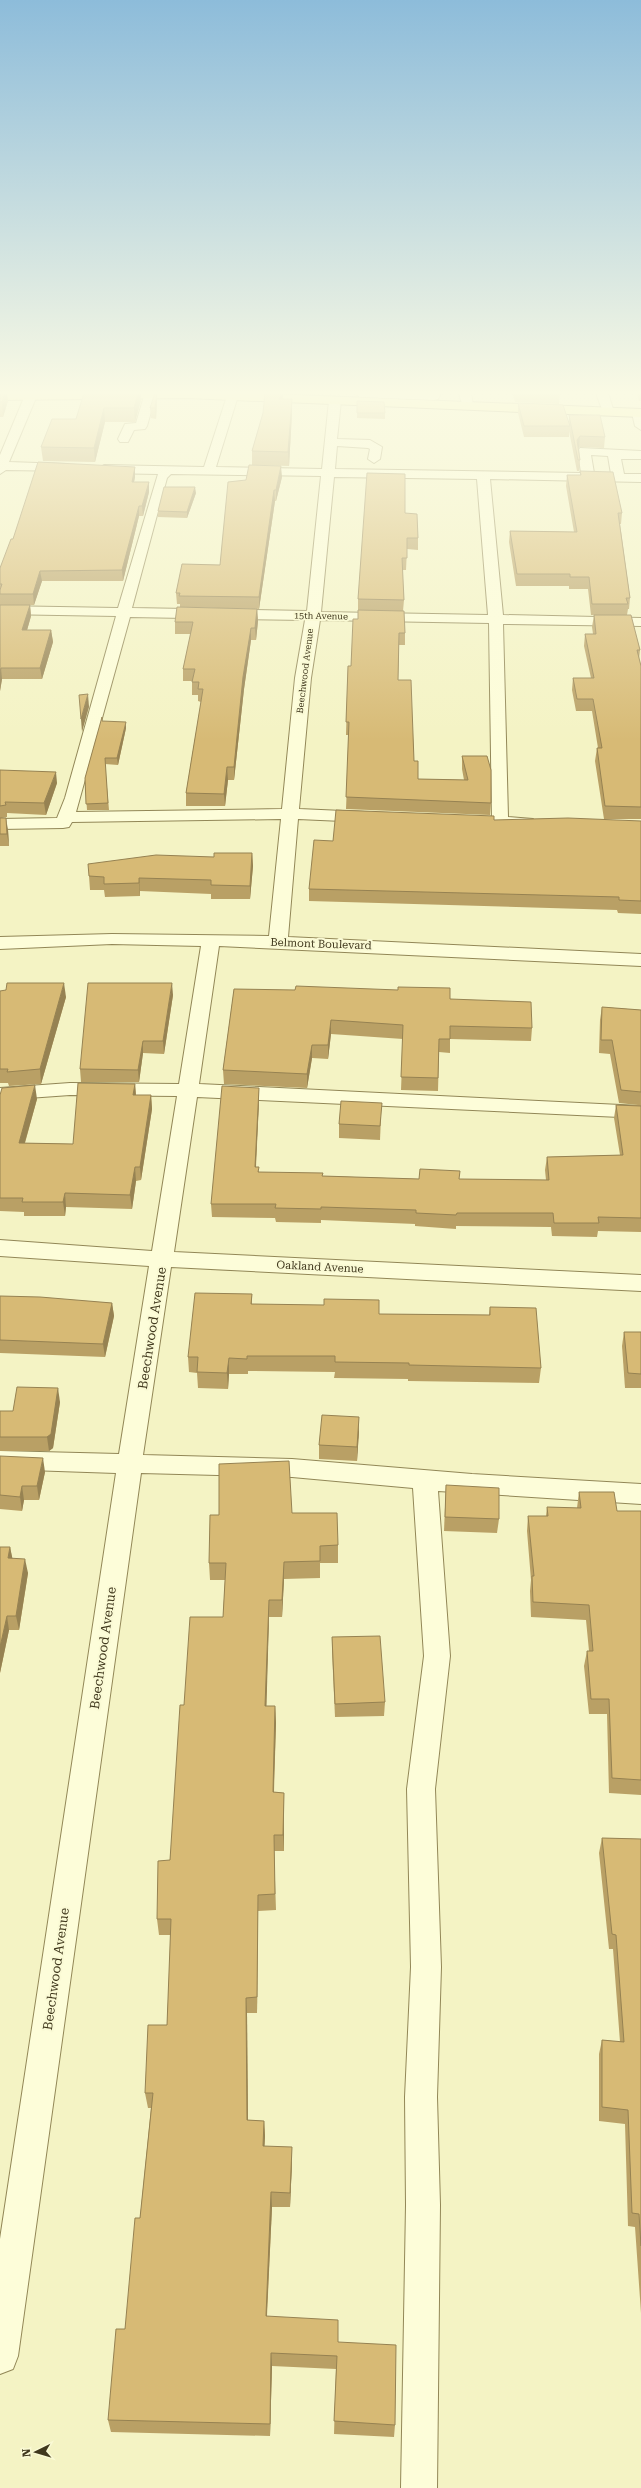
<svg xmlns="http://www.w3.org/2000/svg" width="641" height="2488" viewBox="0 0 641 2488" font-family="'Roboto Serif',serif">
<rect width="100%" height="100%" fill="#f4f3c4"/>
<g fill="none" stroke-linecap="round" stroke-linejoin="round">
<defs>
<g id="minor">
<path d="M26,393H38L9,462L66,464L72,468L70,471L6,470L0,474V455Z"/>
<path d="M145,393L156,394L147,426L145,429L134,430L128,442H120L118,439L125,424L136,423Z"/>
<path d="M228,393H236L238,396L216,467L322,469L329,401L335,397L341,401L337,439L370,440L382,447L380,459L374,463L368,459L370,449L368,448L337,446L335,469L581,473L578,451L580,448L641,451V459H621L624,474H641V482L490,479L503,615L641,618V626L503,624L508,817L533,819L535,823L533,827L494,826L492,822L489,623L320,620L311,678L299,809L365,812L371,813L373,817L371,821L365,822L298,819L288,937L641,954V966L219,946L199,1084L641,1106V1118L197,1097L174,1252L641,1275V1291L171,1267L143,1455L292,1459L472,1474L641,1484V1504L438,1491L450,1656L435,1789L441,1967L437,2097L440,2205L437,2488H401L406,2205L405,2097L411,1967L407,1789L424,1656L413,1488L292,1477L141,1473L18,2356L13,2369L0,2374V2239L116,1473L0,1469V1451L119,1454L149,1266L0,1256V1240L152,1251L177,1096L70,1095L0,1100V1088L70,1083L179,1084L201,946L112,944L0,949V937L112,934L269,936L281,819L72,822L69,827L63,828L0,829V819L57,818L65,798L116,616L0,614V606L118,608L158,474L104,473L98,469L104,465L204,467ZM591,455L608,456L611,474L594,473ZM171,474L321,476L307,611L132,608L167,478ZM334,477L477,479L488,615L321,612ZM130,617L305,620L295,678L282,809L76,812Z"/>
<path d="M354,393H441L438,399L434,400L360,397Z"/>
<path d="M459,393H471L473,405L471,408H463Z"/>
<path d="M596,393H608L614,412L612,415H604Z"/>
<path d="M638,409L641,410V430L635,426L632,413Z"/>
</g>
<path id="major" d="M0,393H250L641,409V417L187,398L0,400Z"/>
</defs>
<use href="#minor" stroke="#928757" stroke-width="2"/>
<use href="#major" stroke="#5f522c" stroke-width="2"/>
<use href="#minor" fill="#fdfdd9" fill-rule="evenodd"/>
<use href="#major" fill="#fbf998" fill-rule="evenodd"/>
</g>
<g fill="#b9a065">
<path d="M0,393L8,401L3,417H0Z"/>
<path d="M84,393H141V400L135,422H105L95,462L43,461L41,447L76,419Z"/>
<path d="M155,393H157V400L156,419L151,418L150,408Z"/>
<path d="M283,393V399H292V413L289,466L252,465V451L263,413Z"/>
<path d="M512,393H560L559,404L515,402Z"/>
<path d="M637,393H641V401H639Z"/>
<path d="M357,401L385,413V419L357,418Z"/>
<path d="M518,403L569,422V415L605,437L604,448L579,447L580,460L579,471H577L569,431V437H524L518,413Z"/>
<path d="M135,467V477L134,482H149V492L143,516H139L123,581H42L34,605H30L31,616L27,630H51L53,642L42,679H2L0,691V568L13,539Z"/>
<path d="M580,471L622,513L621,524H620L630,598L629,609H628L627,615L640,650L639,659L641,666V819H604L595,761L597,748H598L592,711H576L572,690L573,678H591L584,646L585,634H593L592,627L594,615H591L588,589H569V586H516L509,542L510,531L574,532L566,486L567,475H580Z"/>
<path d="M282,477L276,501H275L259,609L180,607V604H177L176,593L220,565Z"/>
<path d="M196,493L187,518L158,517V511Z"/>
<path d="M405,513L418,538V550L407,549L406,570H402L404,600L403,611L405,633V645H399L398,680L414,761L418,779L464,780L462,769V756L491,803L490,815L346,809L349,735H346L348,666H351L358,619V599Z"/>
<path d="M257,609L258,621L256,640H251L244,689L234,780H228L225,806H186V793L201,702L198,701V695H192V681H183V669L191,634H175V622Z"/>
<path d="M102,721L126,728L118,765L105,764L109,810H87L85,778Z"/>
<path d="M0,770L57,783L46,815L7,813V817L2,818L8,830L9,846H0Z"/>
<path d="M641,821V914L618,913L617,910L309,901V889L333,841Z"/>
<path d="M252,853L253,866L250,899H211V894L140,891V896L105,897L104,890H90L89,876L214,857Z"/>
<path d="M234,989L450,999L532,1028L531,1041L450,1039V1053L439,1052L438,1091L401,1090L403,1039L331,1034L328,1059L312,1058L307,1088L224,1084L223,1070Z"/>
<path d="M0,991L66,997L41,1084L9,1086L8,1083H0Z"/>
<path d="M173,995L164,1054L143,1053L139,1082H81L80,1069Z"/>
<path d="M602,1007L641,1010V1232L598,1231L597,1237L552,1236L551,1227L456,1226V1229L415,1226V1224L321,1220V1223L276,1222L275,1218L212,1217L211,1204L259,1088V1101L256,1167L259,1172L323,1176L419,1179L546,1180L545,1170L547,1157L620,1155L614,1118L616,1105H638L619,1103L610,1054L599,1053L600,1020Z"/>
<path d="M135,1084L136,1095H151L152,1109L141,1180L136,1181L132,1209L66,1207L65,1216H24V1212L0,1211V1095L37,1099L25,1143L73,1144Z"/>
<path d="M381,1117L380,1140L339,1138V1124Z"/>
<path d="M252,1294V1304L379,1314L489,1315L490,1307L541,1368L539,1383L408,1381V1379L334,1378L335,1372L248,1371V1374H229L228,1389L198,1388L197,1373L189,1372L188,1357Z"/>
<path d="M0,1296L112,1303L114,1316L105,1357L0,1353Z"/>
<path d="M624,1332H641V1388H625L622,1346Z"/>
<path d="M60,1402L53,1448L49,1451H0V1411H13Z"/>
<path d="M359,1431L357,1461L319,1459V1445Z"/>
<path d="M0,1456L45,1472L39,1500H24L22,1511L0,1509Z"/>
<path d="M446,1485L499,1519L497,1533L444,1531Z"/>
<path d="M579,1492L617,1511H641V1795L609,1793L607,1714H589L584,1666L587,1651H589L586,1620L531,1617L530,1591L531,1580L527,1531L528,1516H546L547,1507L577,1508Z"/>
<path d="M292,1513L338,1545V1563H320V1578L284,1579L282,1617H269L266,1706H275L276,1723L274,1792L284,1793V1851H274L276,1910L258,1911L257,2013H247L248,2120L264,2121L265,2136L264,2146L292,2162L290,2207H272L267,2316L338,2342L395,2425L394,2437L334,2434L336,2369L272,2366L270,2436L111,2432L108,2420L125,2329L140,2218L151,2108H148L145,2093L167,2025L171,1935H159L157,1919L170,1860L184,1705L223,1617L225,1580H210L209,1563Z"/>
<path d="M0,1547H10L12,1558L28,1573L19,1630H9L0,1673Z"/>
<path d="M332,1637L385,1702L384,1716L335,1717L332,1651Z"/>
<path d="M602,1838L641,1839V2313L635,2227L628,2226L625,2124L599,2121V2054L602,2040L620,2042L613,1949H609L599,1853Z"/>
</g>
<g fill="#968252">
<path d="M5,393H7L8,401L3,417L2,402Z"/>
<path d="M138,393H141V400L135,422L134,408Z"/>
<path d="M157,393V400L156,419L155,408Z"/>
<path d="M282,393H283V404L279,399Z"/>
<path d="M292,399V413L289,466L288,452Z"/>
<path d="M104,408L105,422L95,462L94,448Z"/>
<path d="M580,436L579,447L577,451V440Z"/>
<path d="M281,466L282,477L276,501V490Z"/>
<path d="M135,467V477L132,492V482Z"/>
<path d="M149,482V492L143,516L142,506Z"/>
<path d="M195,487L196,493L187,518V512Z"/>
<path d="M274,490L275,501L259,609V597Z"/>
<path d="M139,506V516L123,581L122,570Z"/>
<path d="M40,571L42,581L34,605L33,594Z"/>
<path d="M30,605L31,616L24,641L22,630Z"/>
<path d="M257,609L258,621L256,640L255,628Z"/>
<path d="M251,628V640L244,689L234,780V767L243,677Z"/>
<path d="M51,630L53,642L42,679L40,668Z"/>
<path d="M1,668L2,679L0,691V672Z"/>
<path d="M88,694L89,707L82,732L81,719Z"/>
<path d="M126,722V728L118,765L117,758Z"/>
<path d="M227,767L228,780L225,806L224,794Z"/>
<path d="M56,772L57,783L46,815L44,803Z"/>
<path d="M6,818L8,830L9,846L7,834Z"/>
<path d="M252,853L253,866L250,899V886Z"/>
<path d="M139,878L140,891V896L139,883Z"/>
<path d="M64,983L66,997L41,1084L40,1069Z"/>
<path d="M172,983L173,995L164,1054L163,1041Z"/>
<path d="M331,1020V1034L328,1059V1045Z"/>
<path d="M143,1041V1053L139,1082L138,1070Z"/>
<path d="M312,1045V1058L307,1088V1074Z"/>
<path d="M135,1084L136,1097L133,1095Z"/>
<path d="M35,1085L37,1099L21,1156L19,1143Z"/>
<path d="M259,1088V1101L255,1181V1167Z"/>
<path d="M151,1095L152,1109L141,1180L140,1167Z"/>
<path d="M135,1167L136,1181L132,1209L130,1195Z"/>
<path d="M65,1193L66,1207L65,1216L63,1202Z"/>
<path d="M112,1303L114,1316L105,1357L103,1344Z"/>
<path d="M229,1358V1374L228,1389L227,1373Z"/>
<path d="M58,1388L60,1402L53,1448L49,1451L47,1437Z"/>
<path d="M359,1417V1431L357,1461V1447Z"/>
<path d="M43,1458L45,1472L39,1500L37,1486Z"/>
<path d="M22,1486L24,1500L22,1511L20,1497Z"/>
<path d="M10,1547L13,1561L8,1558Z"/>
<path d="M25,1559L28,1573L19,1630L16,1616Z"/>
<path d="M284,1562V1579L282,1617V1600Z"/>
<path d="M269,1600V1617L266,1723L265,1706Z"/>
<path d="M7,1616L9,1630L0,1673V1647Z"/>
<path d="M275,1706L276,1723L273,1809V1792Z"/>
<path d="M284,1793V1851L283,1835Z"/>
<path d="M258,1895V1911L257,2013V1997Z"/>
<path d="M246,1998L247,2013L248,2135L247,2120Z"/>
<path d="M264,2121L265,2136L264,2161L263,2146Z"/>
<path d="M292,2147V2162L290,2207V2193Z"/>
<path d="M271,2192L272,2207L266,2330V2316Z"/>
<path d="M271,2353L272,2366L270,2436V2424Z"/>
</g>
<g fill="#d7ba75" stroke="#968252">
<path d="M0,393H5L2,402H0Z"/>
<path d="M84,393H138L134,408H104L94,448L41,447L52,419H76Z"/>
<path d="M155,393H157L155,408H150Z"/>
<path d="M265,393H282L279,399H292L288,452L252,451L263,413Z"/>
<path d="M544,393H560V394Z"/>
<path d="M357,401L384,402L385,413H357Z"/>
<path d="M518,403L563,405L570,426H524Z"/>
<path d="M569,415H600L605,437L580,436L577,440L580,460H578Z"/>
<path d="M38,462L135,467L132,482H149L142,506H139L122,570L40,571L33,594H0V590L2,584H0V568L11,539H13Z"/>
<path d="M249,465L281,466L276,490H274L259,597L179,596L180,593H176L182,564L220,565L228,482L246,480Z"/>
<path d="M580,471L613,472L622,513H618L630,598H626L628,604H592L589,577H570V574H517L510,531L577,532L567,475H581Z"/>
<path d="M367,473L405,474V513L417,514L418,538H407V558H402L404,600L358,599Z"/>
<path d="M164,487H195L187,512L158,511Z"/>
<path d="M0,605H30L22,630H51L40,668H1L0,672Z"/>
<path d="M177,607L257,609L255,628H251L243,677L234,767H227L224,794L186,793L203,689H198L199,682H192L195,669H183L193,622H175Z"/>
<path d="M358,610L404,611L405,633H399L398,680H411L414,761H418V779L468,780L462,756H487L491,770V803L346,797L349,722H346L348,666H351L353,619H358Z"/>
<path d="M594,615H631L640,650H637L641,666V807L605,806L597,748H602L593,699H577L573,678H594L585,634H596Z"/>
<path d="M88,694L81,719L79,695Z"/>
<path d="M102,717V721L126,722L117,758H105L108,803L86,804L85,778Z"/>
<path d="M0,770L56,772L44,803L5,802L6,805L0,806Z"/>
<path d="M336,810L494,816V820L568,818L641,821V901L619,900V897L309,889L314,840L333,841Z"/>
<path d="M0,818H6L7,834H0Z"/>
<path d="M214,853H252L250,886L211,885V880L139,878V883L104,884V877L89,876L88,864L156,855L214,857Z"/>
<path d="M7,983H64L40,1069L7,1072L8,1069H0V991L6,990Z"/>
<path d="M88,983H172L163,1041H143L138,1070L80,1069Z"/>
<path d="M296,986L398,990V987L450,988V999L531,1002L532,1028L450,1026V1039H439L438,1078L401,1077L403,1025L331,1020L328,1045H312L307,1074L223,1070L234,989L295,990Z"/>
<path d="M602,1007L641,1010V1092L621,1090L612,1040H601Z"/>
<path d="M78,1083L135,1084L133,1095H151L140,1167H135L130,1195L65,1193L63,1202H22L23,1198H0V1095L2,1088L35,1085L19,1143L73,1144Z"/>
<path d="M222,1086L259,1088L255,1167H259L258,1172L323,1173L322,1176L419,1179L420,1169L460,1171L459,1179L549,1180L547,1157L623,1155L616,1105L641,1106V1218L598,1217L599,1223H554L553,1213H457L456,1215L416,1213V1210L321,1207V1209L275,1208L276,1204H211Z"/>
<path d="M341,1101L382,1103L380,1126L339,1124Z"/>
<path d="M195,1293L252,1294L251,1304L324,1305V1299L379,1300V1314L490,1315V1307L536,1308L541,1368L409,1365V1363L335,1362V1356H247V1359L229,1358L227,1373L197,1372L198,1357H188Z"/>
<path d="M0,1296L40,1297L112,1303L103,1344L0,1340Z"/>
<path d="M624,1332H641V1374L628,1373Z"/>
<path d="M17,1387L58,1388L51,1434L47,1437H0V1411H13Z"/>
<path d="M322,1415L359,1417L357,1447L319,1445Z"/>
<path d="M0,1456L43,1458L37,1486H22L20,1497L0,1495Z"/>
<path d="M289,1461L292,1513H337L338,1545L320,1546V1561L284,1562L282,1600H269L265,1706H275L273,1792L284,1793L283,1835H274L275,1894L258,1895L257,1997L246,1998L247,2120L264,2121L263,2146L292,2147L290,2193L271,2192L266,2316L338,2320V2342L396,2345L395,2425L334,2421L337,2356L271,2353L270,2424L108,2420L116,2329H125L135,2218H140L153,2093H145L148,2025H167L171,1919H157L158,1861L170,1860L180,1705H184L190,1617H223L226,1563H209L210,1515H219V1464Z"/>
<path d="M446,1485L499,1488V1519L445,1517Z"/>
<path d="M579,1492H614L617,1511H641V1780L612,1778L609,1699H591L587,1651H593L589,1605L533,1602L532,1576H534L528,1516H548L547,1507L581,1508Z"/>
<path d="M0,1547H10L8,1558L25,1559L16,1616H7L0,1647Z"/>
<path d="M380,1636L385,1702L335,1704L332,1637Z"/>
<path d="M602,1838L641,1839V2246L639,2214L632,2213L628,2110L602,2107V2040L624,2042L616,1935L612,1934Z"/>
</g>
<linearGradient id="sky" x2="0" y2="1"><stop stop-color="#8dbcda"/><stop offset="0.53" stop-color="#fafae4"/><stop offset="1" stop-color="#fafae4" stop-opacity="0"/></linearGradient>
<rect width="641" height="741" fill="url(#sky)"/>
<g text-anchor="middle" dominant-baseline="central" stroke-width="4" stroke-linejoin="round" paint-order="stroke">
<g font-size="9" fill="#40381d" stroke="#fafad5">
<text transform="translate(321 616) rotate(1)">15th Avenue</text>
<text transform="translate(305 671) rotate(-83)">Beechwood Avenue</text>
</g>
<g font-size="11" fill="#40381d" stroke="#fafad5">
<text transform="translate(321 944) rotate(2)">Belmont Boulevard</text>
<text transform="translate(320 1267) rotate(3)">Oakland Avenue</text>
</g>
<g font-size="13" fill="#40381d" stroke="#fafad5">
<text transform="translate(152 1328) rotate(-81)">Beechwood Avenue</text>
<text transform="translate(103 1648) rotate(-82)">Beechwood Avenue</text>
<text transform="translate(56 1969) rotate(-82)">Beechwood Avenue</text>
</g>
</g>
<g transform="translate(36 2452) rotate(265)" stroke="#fafad5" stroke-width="3" paint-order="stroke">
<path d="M0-3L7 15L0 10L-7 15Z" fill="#40381d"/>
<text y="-6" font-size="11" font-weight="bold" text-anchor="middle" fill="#40381d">N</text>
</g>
</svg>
